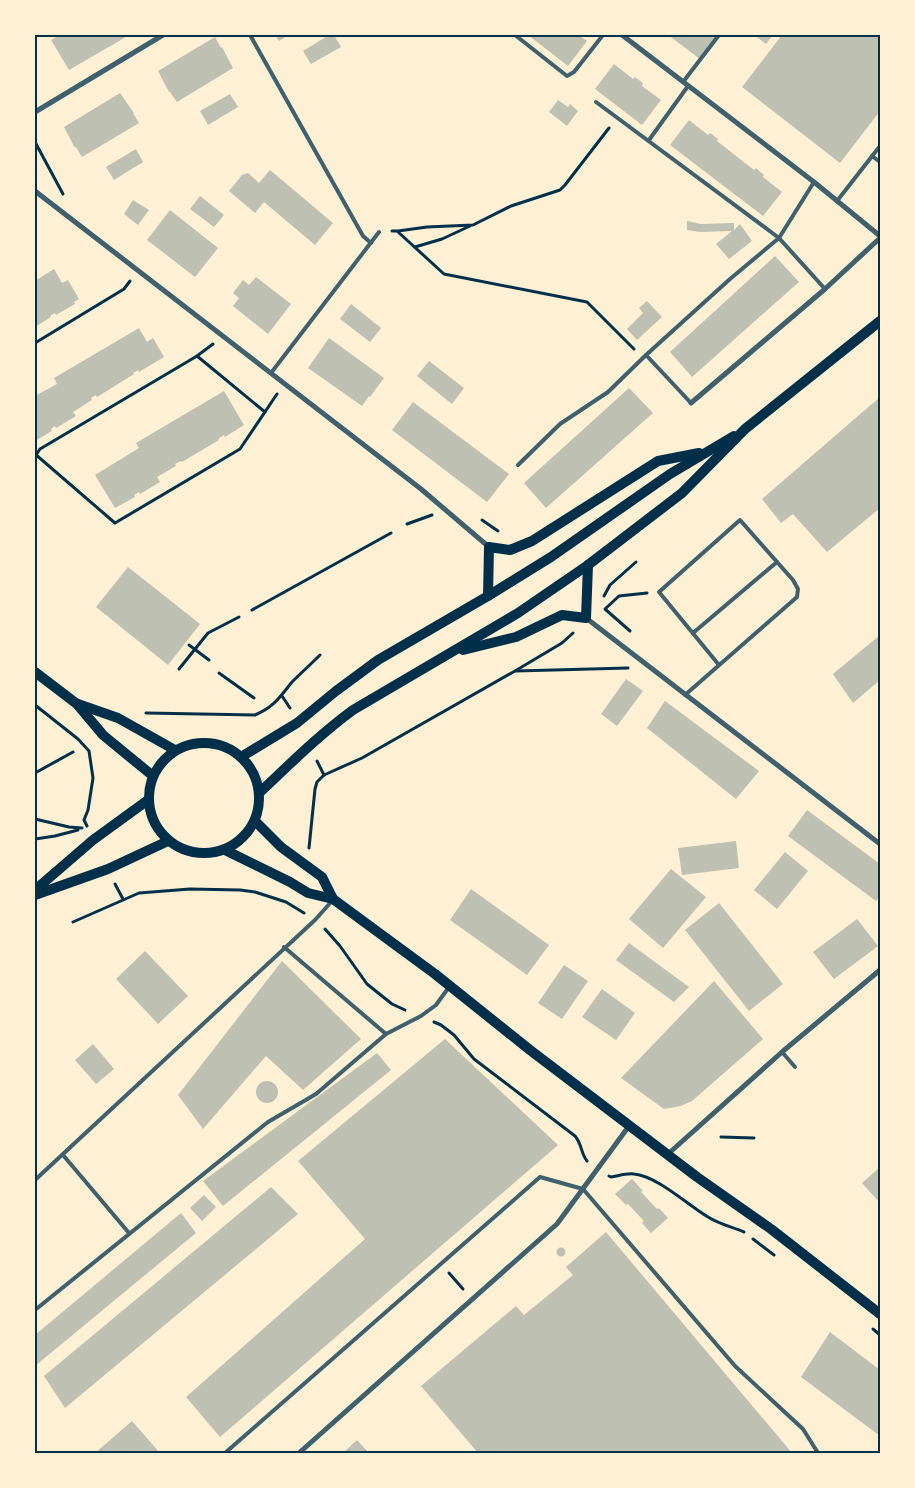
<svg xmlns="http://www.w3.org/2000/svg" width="915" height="1488" viewBox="0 0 915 1488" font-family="Rubik,sans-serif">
<rect width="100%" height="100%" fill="#fdf0d5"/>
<g fill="#bec0b2">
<path d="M60,35H125L126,37L69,70L51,40Z"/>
<path d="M275,35H289L279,41Z"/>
<path d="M329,35H334L341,47L311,64L303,51Z"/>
<path d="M528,35H578L587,41L568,66Z"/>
<path d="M668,35H719L700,59Z"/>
<path d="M754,35H773L766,44Z"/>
<path d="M782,35H880V111L840,163L742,87Z"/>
<path d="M215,37L221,48L222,47L233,68L177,102L170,92H169L158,71Z"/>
<path d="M614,64L633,79L635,77L643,83L642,86L661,100L642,125L595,89Z"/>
<path d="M120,93L134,113H133L139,123L82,157L76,147L75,148L64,127Z"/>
<path d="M230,94L238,107L208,125L200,111Z"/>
<path d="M558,100L568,107L570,104L578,111L567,126L549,112Z"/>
<path d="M689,120L708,135L710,133L718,139L717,141L754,170L756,168L764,175L763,177L782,192L763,216L670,145Z"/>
<path d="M136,149L143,162L114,180L106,167Z"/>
<path d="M270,170L333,223L315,245L264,202L255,213L229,191L242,175L248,173L259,183Z"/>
<path d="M200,196L224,215L214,227L190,209Z"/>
<path d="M133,200L149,210L138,225L124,214Z"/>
<path d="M170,210L218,248L195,277L147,240Z"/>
<path d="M687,221L701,224L734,223V230L740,224L752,241L729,259L716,244L732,231L700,232L687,230Z"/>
<path d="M775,256L799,282L692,377L670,352Z"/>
<path d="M54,269L62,283L68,280L79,299L74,302L75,304L56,315L55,313L50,316L51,317L35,327V281Z"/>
<path d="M256,277L291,304L268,334L233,306L239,298L233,293L243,280L249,285Z"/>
<path d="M647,301L662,317L637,340L627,329L643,313L639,308Z"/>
<path d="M351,304L381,328L370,342L340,319Z"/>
<path d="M139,328L147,342L153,338L164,357L139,372L138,370L133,373L134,374L97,397L96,395L91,398L92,400L73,412L76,416L56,428L55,426L51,429L52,431L35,441V396L57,384L54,378Z"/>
<path d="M329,338L384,378L370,397L369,396L362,406L308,368Z"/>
<path d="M429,361L464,388L452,404L417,376Z"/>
<path d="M629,388L653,413L546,508L524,483Z"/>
<path d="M224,391L244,425L225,437L224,435L218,439L219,440L182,462L181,461L175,464L176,466L157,477L160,482L140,494L139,492L134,495L135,497L115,508L95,475L139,448L136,443Z"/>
<path d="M880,397V508L827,552L793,514L781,523L762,499Z"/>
<path d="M413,402L509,474L487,502L392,430Z"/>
<path d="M128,567L200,624L168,665L96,607Z"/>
<path d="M880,635V680L853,703L833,674Z"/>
<path d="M626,679L643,691L617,726L601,714Z"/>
<path d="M665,701L759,771L736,799L647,728Z"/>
<path d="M807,810L880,864V896L876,901L788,836Z"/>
<path d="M736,841L739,868L682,875L678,848Z"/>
<path d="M785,852L808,871L777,909L754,890Z"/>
<path d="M671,869L706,897L663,948L629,919Z"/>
<path d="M471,889L549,945L527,975L450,920Z"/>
<path d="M719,903L783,984L749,1011L685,930Z"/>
<path d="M857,919L878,946L834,979L813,952Z"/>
<path d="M629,943L689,987L674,1002L616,960Z"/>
<path d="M145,951L188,996L158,1024L116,979Z"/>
<path d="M282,961L361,1039L303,1090L266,1056L203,1129L178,1095Z"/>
<path d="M564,965L588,981L562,1019L538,1003Z"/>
<path d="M714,981L763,1039L692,1101L681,1106L664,1109L621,1078Z"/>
<path d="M602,989L635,1013L616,1040L582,1017Z"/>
<path d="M445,1039L558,1145L220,1437L186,1397L365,1239L298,1161Z"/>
<path d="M93,1044L114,1069L96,1084L75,1060Z"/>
<path d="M377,1053L391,1070L223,1206L203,1181Z"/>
<circle cx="267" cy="1092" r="11"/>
<path d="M880,1167V1203L862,1183Z"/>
<path d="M632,1179L643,1191L641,1192L657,1209L659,1208L668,1218L651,1233L642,1223L644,1221L628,1204L626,1205L615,1194Z"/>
<path d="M271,1187L298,1214L65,1408L44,1376Z"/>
<path d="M204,1195L216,1207L202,1221L190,1208Z"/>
<path d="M181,1213L196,1233L35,1366V1335Z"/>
<path d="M606,1232L792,1453H478L421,1386L516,1306L524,1315L573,1275L566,1267Z"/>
<circle cx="561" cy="1252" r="4.5"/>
<path d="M830,1332L880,1370V1436L801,1377Z"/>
<path d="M132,1421L160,1453H95Z"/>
<path d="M357,1440L369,1453H343Z"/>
</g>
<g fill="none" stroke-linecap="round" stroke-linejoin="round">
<g stroke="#003049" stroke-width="3">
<path d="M35,142L63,194"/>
<path d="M392,231H397L444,274L587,302L634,349"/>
<path d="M398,231L427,227L473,225L511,206L560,190L565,185L609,128"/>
<path d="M415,247L442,239L470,226"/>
<path d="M35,343L124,289L130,281"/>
<path d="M197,356L265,412"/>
<path d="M35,454L115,523L240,449L277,394"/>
<path d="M36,455L40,449L197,356L213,344"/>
<path d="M482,520L498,531"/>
<path d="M407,524L432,515"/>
<path d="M604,596L610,585L636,562"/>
<path d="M252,610L391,533"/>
<path d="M630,631L605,609L619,596L647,593"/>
<path d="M189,645L209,660"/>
<path d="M179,669L208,633L239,617"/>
<path d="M516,671L628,668"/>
<path d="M219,673L254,698"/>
<path d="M282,696L290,708"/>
<path d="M35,705L78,739L89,751L93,778L88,810L84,820L87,826"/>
<path d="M146,713L255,715C274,707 279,698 292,682C301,673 311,664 320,655"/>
<path d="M317,761L324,775"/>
<path d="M35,773L73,752"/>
<path d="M35,819L69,827L82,828"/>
<path d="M35,839L55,836L78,830"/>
<path d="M309,848L315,789L317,782L324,775L362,758L515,671L562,643L573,633"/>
<path d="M115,884L123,899"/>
<path d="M73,922L139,893L190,889L240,890L255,892L286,902L304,913"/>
<path d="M325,929L340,946L367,984L392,1004L405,1010"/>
<path d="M434,1022L441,1025L454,1035L474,1059L575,1136C582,1144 581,1154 587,1161"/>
<path d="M721,1137L754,1138"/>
<path d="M609,1176L611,1177C618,1176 626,1173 634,1174C657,1176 688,1205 708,1217C719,1224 732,1227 744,1232"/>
<path d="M753,1239L774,1255"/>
<path d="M449,1273L463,1289"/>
<path d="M873,1329L880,1335"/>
</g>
<g stroke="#3f606c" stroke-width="4">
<path d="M250,35L363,236L371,243"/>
<path d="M515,35L567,76L574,72L603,35"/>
<path d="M683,82L719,35"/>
<path d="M596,102L779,238L825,289"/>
<path d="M649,140L688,86"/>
<path d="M872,156L880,162"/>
<path d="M837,201L880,146"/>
<path d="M271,373L379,232"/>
<path d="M691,403L646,355L730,279L779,238L814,182"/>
<path d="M518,465L560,424L608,392L646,355"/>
<path d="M693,633L777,562"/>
<path d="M685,695L797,597L798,589L793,580L740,520L659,592L719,665"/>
<path d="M284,947L386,1034"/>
<path d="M782,1052L795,1067"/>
<path d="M63,1155L129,1233"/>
<path d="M35,1180L315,920L332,901"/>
<path d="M35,1310L268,1122L316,1094L386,1034L421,1016L436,1005L449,987"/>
<path d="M225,1453L540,1177L583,1189L735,1366L803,1429L818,1453"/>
</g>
<g stroke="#3f606c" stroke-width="5">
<path d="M622,35L814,182L880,236"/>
<path d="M35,112L163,35"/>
<path d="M35,191L421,489L489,547"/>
<path d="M691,403L825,289L880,238"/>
<path d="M586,618L880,844"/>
<path d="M668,1154L782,1052L880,970"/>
<path d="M299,1453L557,1224L629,1126"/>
</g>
<g stroke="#003049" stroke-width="10">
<path d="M488,596L489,547L510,550L532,541L658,461L699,453"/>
<path d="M463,650L516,637L562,615L586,618L588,565"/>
<path d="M35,672L77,704L103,735L153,776"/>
<path d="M78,704L118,718L175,750"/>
<circle cx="204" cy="798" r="55"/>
<path d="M241,757L297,723L336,691L378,660L488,596L551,557L670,474L734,436"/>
<path d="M259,793C290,764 319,735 353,710L518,613L588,565L682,493L745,429L880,321"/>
<path d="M255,821L281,847L322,877L333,899"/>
<path d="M225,850L290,882L308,893L333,899L435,974L530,1050L697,1177L771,1229L880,1314"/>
<path d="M35,890L93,840L148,800"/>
<path d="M35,895L108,869L168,841"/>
</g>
</g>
<rect width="915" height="1488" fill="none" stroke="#fdf0d5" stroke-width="72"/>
<rect x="36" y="36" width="843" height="1416" fill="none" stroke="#003049" stroke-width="2"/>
</svg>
